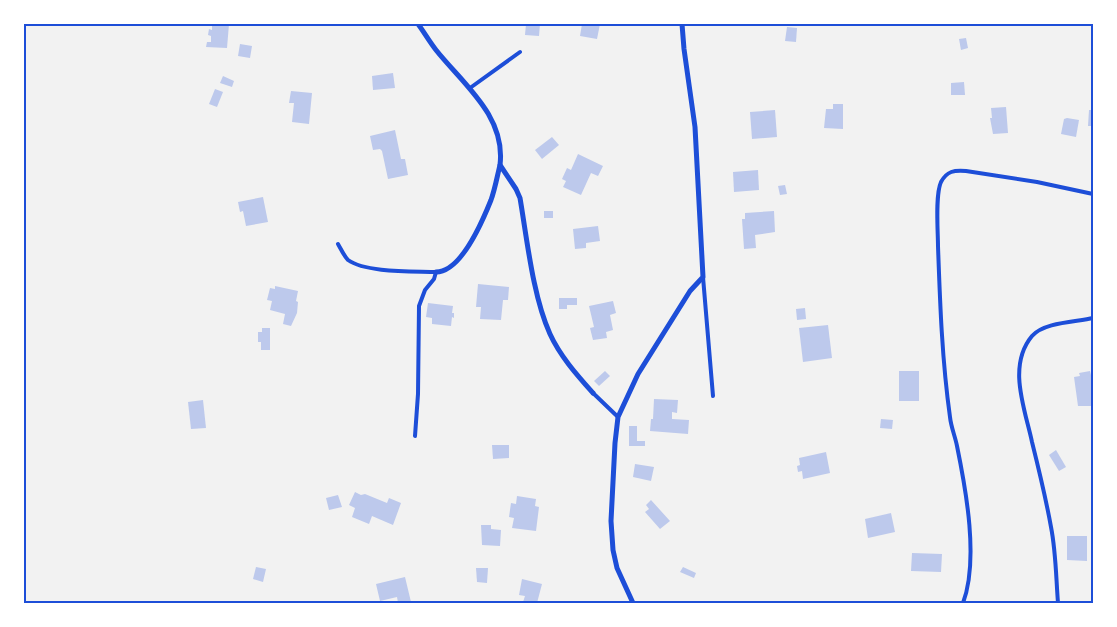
<svg xmlns="http://www.w3.org/2000/svg" width="1117" height="627" viewBox="0 0 1117 627" font-family="Mulish,sans-serif">
<rect width="100%" height="100%" fill="#f2f2f2"/>
<g fill="#bdc9ec">
<path d="M212,24H229L227,48L206,47L207,42H211V36L208,35L209,29L212,30Z"/>
<path d="M526,24H540L539,36L525,35Z"/>
<path d="M582,24H600L597,39L580,36Z"/>
<path d="M787,27L797,28L796,42L785,41Z"/>
<path d="M966,38L968,48L961,50L959,39Z"/>
<path d="M240,44L252,46L250,58L238,56Z"/>
<path d="M393,73L395,88L373,90L372,76Z"/>
<path d="M223,76L234,81L232,87L220,83Z"/>
<path d="M964,82L965,95H951V83Z"/>
<path d="M215,89L223,92L217,107L209,104Z"/>
<path d="M291,91L312,93L309,124L292,122L294,103H289Z"/>
<path d="M833,104H843V129L824,128L826,109H833Z"/>
<path d="M1006,107L1008,133L993,134L990,118H992L991,108Z"/>
<path d="M775,110L777,137L752,139L750,112Z"/>
<path d="M1089,110H1093V126H1088Z"/>
<path d="M1067,118L1079,120L1076,137L1061,134L1064,119Z"/>
<path d="M395,130L401,159H405L408,175L388,179L382,151L380,149L373,150L370,136Z"/>
<path d="M552,137L559,145L542,159L535,150Z"/>
<path d="M578,154L603,166L598,176L591,173L581,195L563,187L566,181L562,179L567,168L571,170Z"/>
<path d="M758,170L759,190L734,192L733,172Z"/>
<path d="M785,185L787,194L780,195L778,186Z"/>
<path d="M263,197L268,222L246,226L243,211L240,212L238,202Z"/>
<rect x="544" y="211" width="9" height="7"/>
<path d="M774,211L775,232L755,235L756,248L744,249L742,219H745V213Z"/>
<path d="M598,226L600,241L586,243V248L575,249L573,229Z"/>
<path d="M478,284L509,287L508,300H503L501,320L480,319L481,307H476Z"/>
<path d="M275,286L298,291L296,301L298,302L297,313L291,326L283,324L285,314L270,310L272,301L267,300L270,288L275,289Z"/>
<path d="M559,298H577V305H567V309H559Z"/>
<path d="M613,301L616,313L610,315L613,330L606,332L607,338L593,340L590,328L594,327L589,306Z"/>
<path d="M428,303L453,306L452,313H454V318L452,317L451,326L432,324V318L426,317Z"/>
<path d="M805,308L806,319L797,320L796,309Z"/>
<path d="M828,325L832,358L803,362L799,328Z"/>
<path d="M262,328H270V350H261V342H258V332H262Z"/>
<path d="M605,371L610,376L599,386L594,381Z"/>
<rect x="899" y="371" width="20" height="30"/>
<path d="M1090,371L1091,375H1093V404L1092,406H1078L1074,377L1080,376L1079,373Z"/>
<path d="M654,399L678,400L677,413L672,412V419L689,420L688,434L650,431L651,419H653Z"/>
<path d="M203,400L206,428L191,429L188,402Z"/>
<path d="M881,419L893,420L892,429L880,428Z"/>
<path d="M629,426H637V441H645V446H629Z"/>
<path d="M492,445H509V458L493,459Z"/>
<path d="M1056,450L1066,467L1059,471L1049,455Z"/>
<path d="M826,452L830,473L803,479L802,471L798,472L797,466L800,465L799,458Z"/>
<path d="M635,464L654,467L651,481L633,477Z"/>
<path d="M355,492L361,495L365,494L387,503L389,498L401,503L393,525L372,516L369,524L352,517L355,508L349,505Z"/>
<path d="M338,495L342,507L329,510L326,498Z"/>
<path d="M517,496L536,499L535,506L539,507L536,531L512,528L514,518L509,517L511,503L516,504Z"/>
<path d="M651,500L670,521L660,529L645,512L649,509L646,505Z"/>
<path d="M891,513L895,532L868,538L865,519Z"/>
<path d="M481,525H491V529L501,530L500,546L482,545Z"/>
<path d="M1067,536H1087V561L1067,560Z"/>
<path d="M912,553L942,554L941,572L911,571Z"/>
<path d="M256,567L266,569L263,582L253,579Z"/>
<path d="M683,567L696,573L694,578L680,572Z"/>
<path d="M476,568H488L487,583L477,582Z"/>
<path d="M405,577L411,602L398,603L397,597L380,601L376,584Z"/>
<path d="M522,579L542,584L537,603L523,602L525,596L519,595Z"/>
</g>
<g fill="none" stroke-linecap="round" stroke-linejoin="round">
<g stroke="#1d4ed8" stroke-width="4">
<path d="M470,88L520,52"/>
<path d="M338,244C341,249 344,256 348,260C366,273 414,271 436,272L434,279L425,290L419,306L418,394L415,436"/>
<path d="M703,277L713,396"/>
<path d="M593,393L618,417"/>
<path d="M963,603C979,560 966,490 957,446C955,436 951,427 950,417C942,360 940,303 938,246C938,232 935,195 941,182C947,171 954,170 966,171L1037,182L1093,194"/>
<path d="M1058,603C1056,578 1056,552 1051,527C1046,499 1039,470 1032,442C1025,409 1007,366 1032,336C1044,322 1076,322 1093,318"/>
</g>
<g stroke="#1d4ed8" stroke-width="5">
<path d="M418,24C424,32 429,41 436,50C463,84 506,116 500,165L516,189L520,198C527,239 533,297 550,334C560,356 577,375 593,393"/>
<path d="M436,272C461,272 483,220 491,200C495,189 497,177 500,165"/>
<path d="M633,603L617,568L613,550L611,521L615,443L618,417L638,374L690,291L703,277L695,127L684,49L682,24"/>
</g>
</g>
<rect width="1117" height="627" fill="none" stroke="#ffffff" stroke-width="50"/>
<rect x="25" y="25" width="1067" height="577" fill="none" stroke="#1d4ed8" stroke-width="2"/>
</svg>
